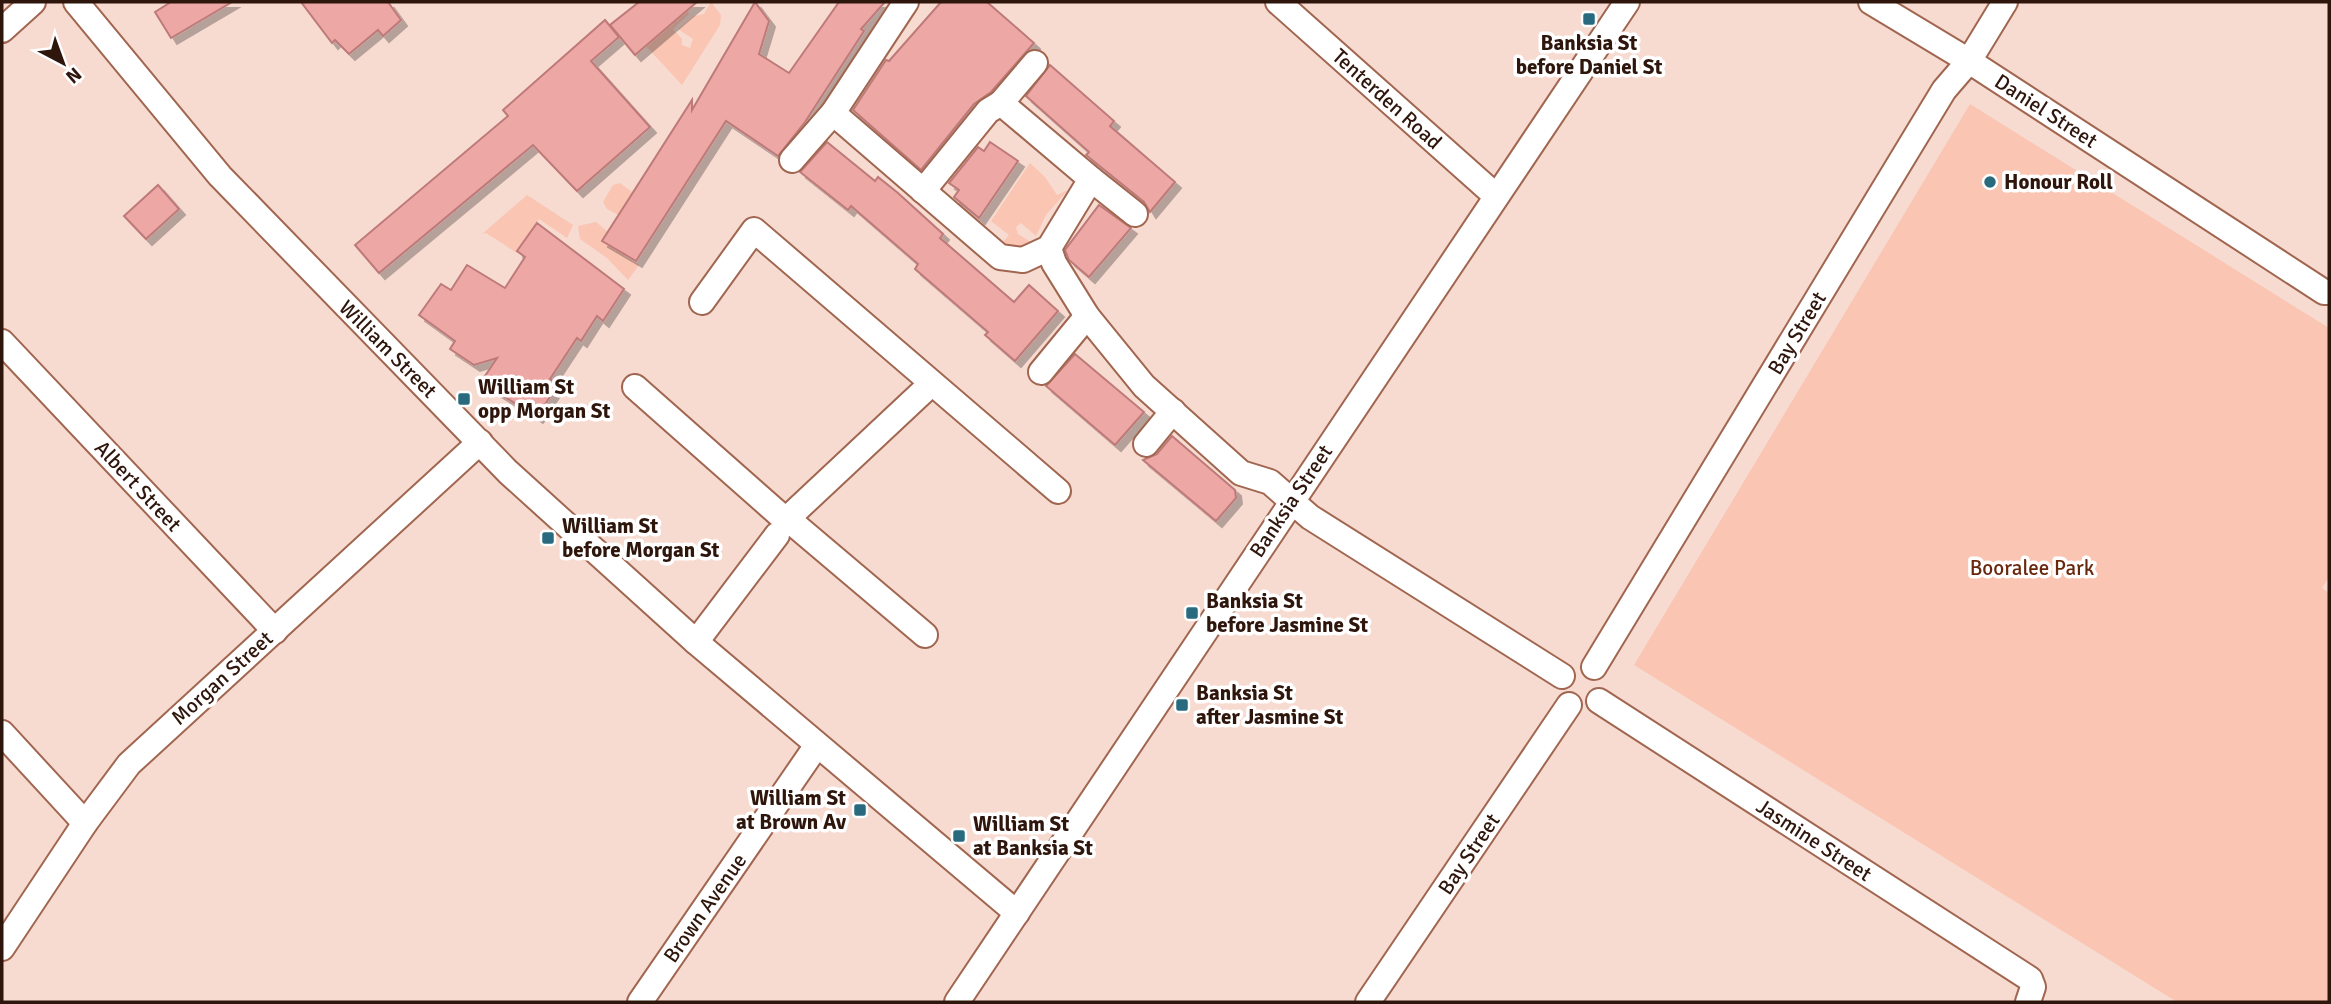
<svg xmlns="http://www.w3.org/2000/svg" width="2331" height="1004" viewBox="0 0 2331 1004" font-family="Signika,sans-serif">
<defs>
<filter id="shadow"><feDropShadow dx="6" dy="6" stdDeviation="0" flood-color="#0004"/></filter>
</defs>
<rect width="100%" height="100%" fill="#f7dbd1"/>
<g fill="#fac5b2">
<path d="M711,2L721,15L720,25L682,85L646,46L687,11L689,14L673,29L682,39V45L690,48L693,39L678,29L694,16L704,14Z"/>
<path d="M1970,104L2329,328V577L2322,588L2329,593V1002H2177L1634,665Z"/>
<path d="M1030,163L1045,177L1057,195L1068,190L1046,215L1036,236L1021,223L1016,227L1018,234L1034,244V249L998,248L1009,235L991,221Z"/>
<path d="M620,183L632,192L618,215L607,209L603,202L613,185Z"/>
<path d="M527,195L573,225L567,238L539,219L517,253L486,233L482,234Z"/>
<path d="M596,222L608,232L603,241L639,265L628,280L607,258L580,239L578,226Z"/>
</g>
<g fill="#eda7a5" stroke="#bd7a79" stroke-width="2" filter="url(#shadow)">
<path d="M171,2H232L171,38L155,12Z"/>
<path d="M301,2H388L401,20L383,36L378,30L349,54L335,40L332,43Z"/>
<path d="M639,2H697L635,55L610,25Z"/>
<path d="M755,2L769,21L759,54L789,73L839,2H885L861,29L864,31L805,122L778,156L726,121L636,261L602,241L692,100V110Z"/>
<path d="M941,2H987L1034,43L991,92L974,104L921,170L853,110L886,60L889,61Z"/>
<path d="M605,20L619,37L591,61L650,127L577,191L533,145L379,273L355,245L508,116L503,110Z"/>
<path d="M1050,65L1114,121L1110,126L1175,182L1150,212L1144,202L1086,155L1089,152L1026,96Z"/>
<path d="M827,142L875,181L878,177L898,193L943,234L940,238L1014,302L1029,285L1058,311L1015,361L985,335L988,332L915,269L918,264L851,206L848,210L800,172Z"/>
<path d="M990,142L1018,161L979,218L954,197L959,190L949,183L978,147L984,151Z"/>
<path d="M158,185L179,209L146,239L124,216Z"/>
<path d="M1099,205L1131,228L1089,277L1069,260L1065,250Z"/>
<path d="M537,223L624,289L603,321L597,316L581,341L577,338L550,379L558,384L537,417L481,382L497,358L474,365L450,349L455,341L419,315L441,284L451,290L467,265L505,288L525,257L517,251Z"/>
<path d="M1075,354L1144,412L1115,445L1046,386Z"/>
<path d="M1172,436L1235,490L1236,498L1216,521L1143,460L1157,454Z"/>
</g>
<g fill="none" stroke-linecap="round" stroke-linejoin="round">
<defs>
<g id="minor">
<path d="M76,2L220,176L508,472L696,642L1017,913"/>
<path d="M1278,2L1496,196"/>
<path d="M1871,2L1969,61L2324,292H2329"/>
<path d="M2,30L33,2"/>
<path d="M833,113L1000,257L1023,260L1049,248L1091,179L1001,103"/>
<path d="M792,160L833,113L906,2"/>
<path d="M1091,179L1135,214"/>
<path d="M923,191L988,111L1001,103L1035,63"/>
<path d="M1049,248L1054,263L1087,316L1144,386L1241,473L1270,482L1310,517L1562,676"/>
<path d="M702,302L754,230L1058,491"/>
<path d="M2,342L275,631"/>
<path d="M1041,372L1087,316"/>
<path d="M635,387L781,516"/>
<path d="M1146,444L1173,411"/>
<path d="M789,517L931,384"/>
<path d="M795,525L925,635"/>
<path d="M696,642L777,535"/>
<path d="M1594,667L1944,90L1969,61L2005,2"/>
<path d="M1599,701L2030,979L2033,987L2028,1002"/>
<path d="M2,733L85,823"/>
<path d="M2,948L85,823L129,764L480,442"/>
<path d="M640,1002L817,745"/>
<path d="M957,1002L1627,2"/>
<path d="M1368,1002L1569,705"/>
</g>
</defs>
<use href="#minor" stroke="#a16650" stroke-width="28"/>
<use href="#minor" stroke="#fff" stroke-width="24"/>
</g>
<g fill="#296a7e" stroke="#fff" stroke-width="2.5">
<rect x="1582" y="12" width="14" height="14" rx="3.5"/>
<circle cx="1990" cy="182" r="7"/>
<rect x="457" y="392" width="14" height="14" rx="3.5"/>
<rect x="541" y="531" width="14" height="14" rx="3.5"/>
<rect x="1185" y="606" width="14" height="14" rx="3.5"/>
<rect x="1175" y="698" width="14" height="14" rx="3.5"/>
<rect x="853" y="803" width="14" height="14" rx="3.5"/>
<rect x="952" y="829" width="14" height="14" rx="3.5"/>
</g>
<g text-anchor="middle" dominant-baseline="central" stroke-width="7" stroke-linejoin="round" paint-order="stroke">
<g font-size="21" font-weight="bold" fill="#2e160d" stroke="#fff" text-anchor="start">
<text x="1589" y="43" text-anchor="middle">Banksia St<tspan x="1589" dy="24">before Daniel St</tspan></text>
<text x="2004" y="182">Honour Roll</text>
<text x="478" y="387">William St<tspan x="478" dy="24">opp Morgan St</tspan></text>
<text x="562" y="526">William St<tspan x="562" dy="24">before Morgan St</tspan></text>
<text x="1206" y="601">Banksia St<tspan x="1206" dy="24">before Jasmine St</tspan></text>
<text x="1196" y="693">Banksia St<tspan x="1196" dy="24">after Jasmine St</tspan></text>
<text x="846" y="798" text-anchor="end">William St<tspan x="846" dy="24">at Brown Av</tspan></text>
<text x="973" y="824">William St<tspan x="973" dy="24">at Banksia St</tspan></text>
</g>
<g font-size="21" fill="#2e160d" stroke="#fff">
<text transform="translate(1387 99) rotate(42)">Tenterden Road</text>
<text transform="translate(2046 111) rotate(33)">Daniel Street</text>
<text transform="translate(1797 333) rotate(-59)">Bay Street</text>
<text transform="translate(388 349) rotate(45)">William Street</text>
<text transform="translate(138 486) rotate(47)">Albert Street</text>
<text transform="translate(1291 501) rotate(-56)">Banksia Street</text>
<text transform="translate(222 678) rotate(-42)">Morgan Street</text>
<text transform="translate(1814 840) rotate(33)">Jasmine Street</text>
<text transform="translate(1469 854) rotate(-56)">Bay Street</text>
<text transform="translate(705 908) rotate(-55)">Brown Avenue</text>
</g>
<g font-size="21" fill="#67280d" stroke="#fff">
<text x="2032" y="568">Booralee Park</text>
</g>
</g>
<rect width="2331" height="1004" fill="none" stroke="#2e160d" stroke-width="7"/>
<g transform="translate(63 63) rotate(139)" stroke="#ffffff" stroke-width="5" paint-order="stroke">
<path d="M0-5L12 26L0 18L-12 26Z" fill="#2e160d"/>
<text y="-10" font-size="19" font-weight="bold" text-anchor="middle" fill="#2e160d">N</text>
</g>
</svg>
